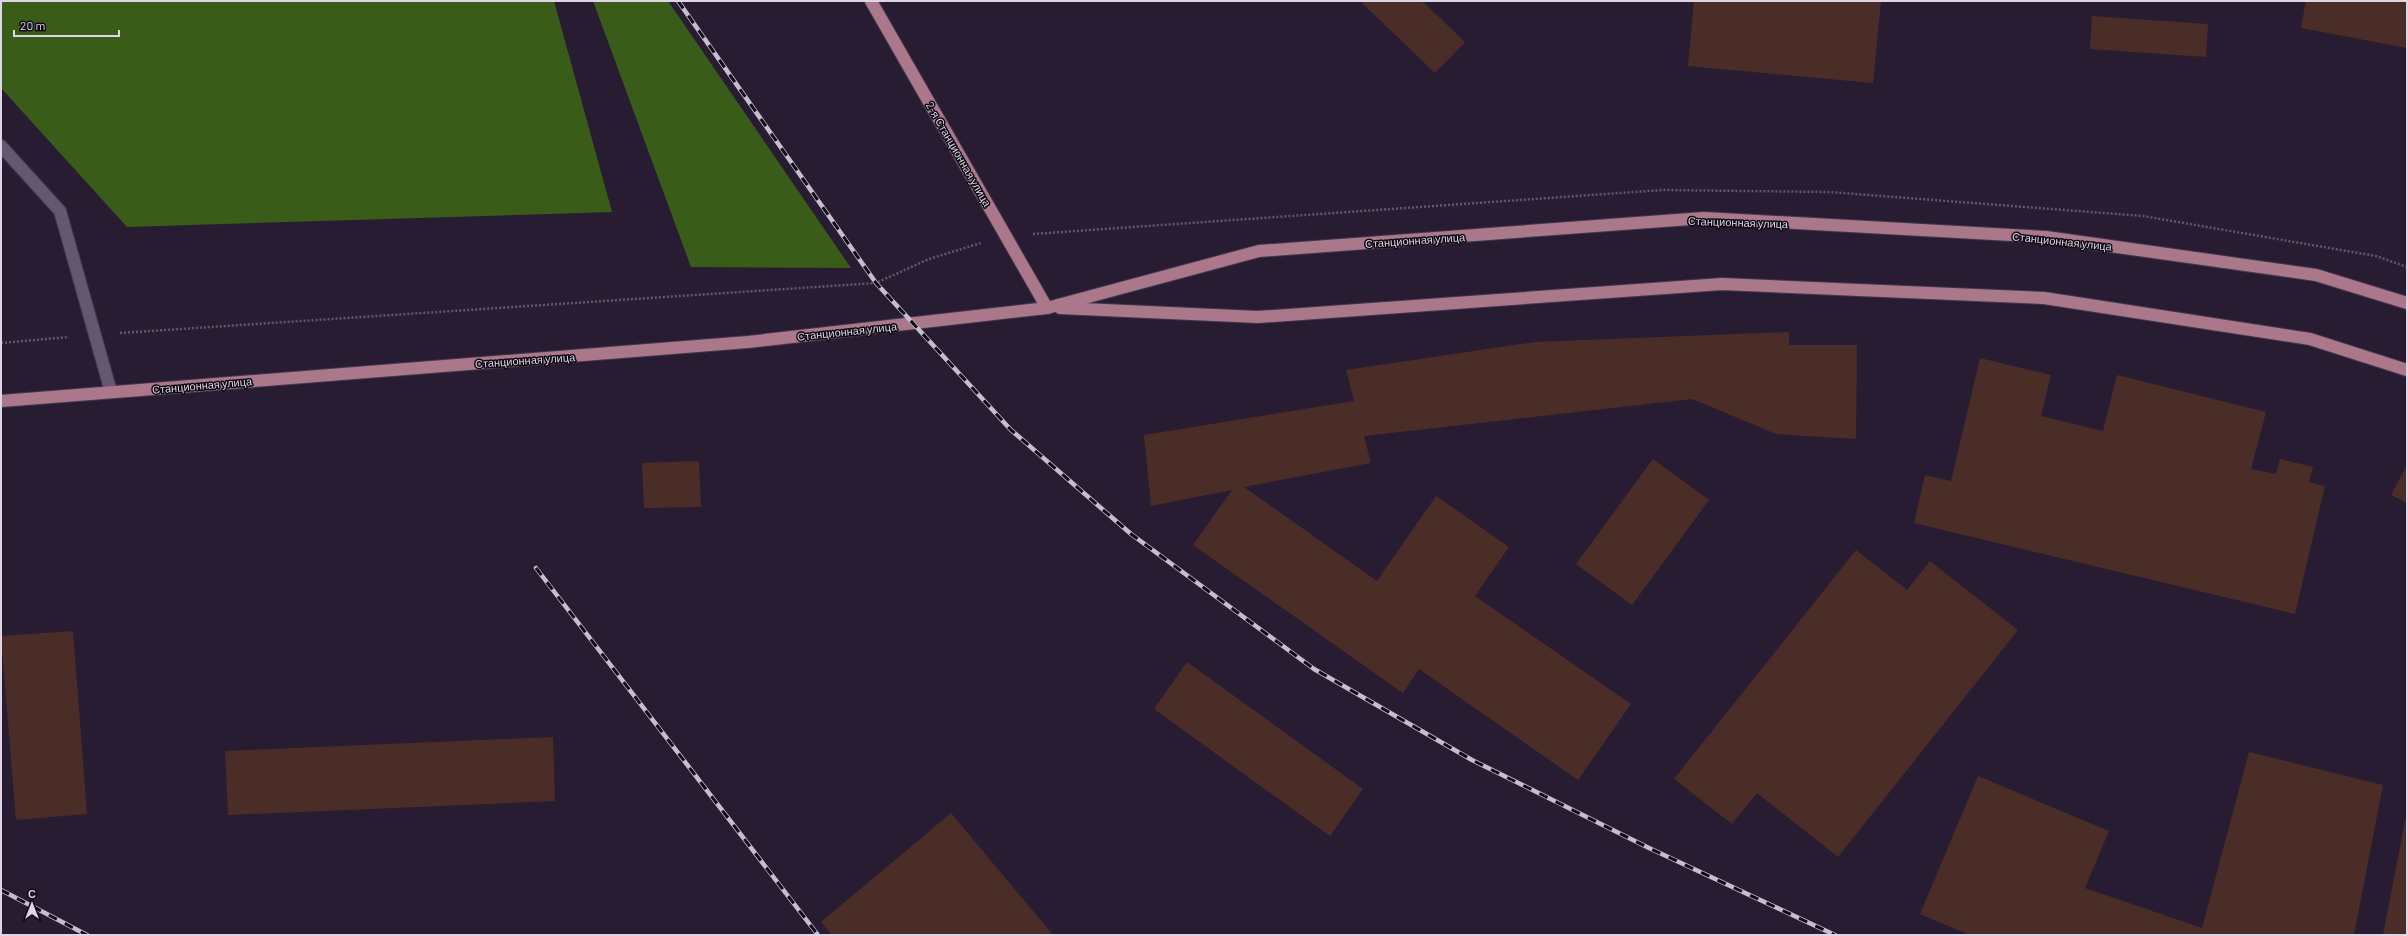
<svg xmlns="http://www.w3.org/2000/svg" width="2408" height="936" viewBox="0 0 2408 936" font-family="Barlow,sans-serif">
<rect width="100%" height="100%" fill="#281c33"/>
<g fill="#3a5c19">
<path d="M1,1H554L612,212L127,227L1,88Z"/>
<path d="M593,1H668L851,268L691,267Z"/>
</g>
<g fill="#4b2d28">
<path d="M1360,1H1422L1465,42L1435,73Z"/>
<path d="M1694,1H1881L1873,83L1688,66Z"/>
<path d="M2306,1H2407V48L2301,28Z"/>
<path d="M2092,16L2208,24L2206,57L2090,49Z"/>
<path d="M1789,332V345H1857L1856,439L1776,434L1692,399L1364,436L1371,463L1244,487L1377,581L1436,496L1509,547L1475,596L1631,704L1578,780L1419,669L1403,693L1193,545L1232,490L1151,506L1144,435L1354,401L1346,370L1535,342Z"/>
<path d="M1980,358L2051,375L2041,416L2103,431L2117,375L2266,412L2251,469L2276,474L2280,459L2313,467L2309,482L2325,486L2295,614L1914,523L1925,475L1951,481Z"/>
<path d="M1653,459L1709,500L1632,605L1576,564Z"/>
<path d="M699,461L701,507L644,508L642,463Z"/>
<path d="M2407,465V503L2391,495Z"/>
<path d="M1856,550L1907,590L1930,561L2018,630L1838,857L1757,793L1732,824L1674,779Z"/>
<path d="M73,631L87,814L16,820L1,636Z"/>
<path d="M1187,662L1363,789L1330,836L1154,709Z"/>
<path d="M553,737L555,801L228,815L225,751Z"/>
<path d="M2249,752L2383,785L2354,935H1970L1920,914L1978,776L2109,831L2085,888L2202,928Z"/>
<path d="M951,813L1053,935H832L821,922Z"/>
<path d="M2406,816L2407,935H2383Z"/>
</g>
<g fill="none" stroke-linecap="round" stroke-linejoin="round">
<defs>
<path id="minor" d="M1,146L60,211L111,392"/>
<g id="major">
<path d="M871,1L1047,308"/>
<path d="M1060,308L1258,317L1722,284L2044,298L2310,339L2407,370"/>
<path d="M1,401L748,342L1047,308L1259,251L1704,218L2046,237L2316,275L2407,303"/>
</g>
</defs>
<use href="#minor" stroke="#42384b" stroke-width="14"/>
<use href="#major" stroke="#42384b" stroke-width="14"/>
<g stroke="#62576c" stroke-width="2.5" stroke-dasharray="2 2" stroke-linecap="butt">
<path d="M1033,234L1663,190L1829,192L2143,216L2376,256L2407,267"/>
<path d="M120,333L876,283L929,259L981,243"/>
<path d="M1,343L69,337"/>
</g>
<use href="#minor" stroke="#645772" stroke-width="12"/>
<use href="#major" stroke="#aa778b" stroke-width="12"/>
<defs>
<g id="rail">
<path d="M678,1L876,283L1011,430L1131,534L1314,669L1472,760L1649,848L1835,935"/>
<path d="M536,568L818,935"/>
<path d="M1,890L87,935"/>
</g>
</defs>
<use href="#rail" stroke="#c6becf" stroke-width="4.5"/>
<use href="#rail" stroke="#0e0913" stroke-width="3" stroke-dasharray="9" stroke-linecap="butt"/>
</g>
<g text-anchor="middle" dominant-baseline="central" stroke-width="3" stroke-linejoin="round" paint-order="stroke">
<g font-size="11" fill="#ded6e6" stroke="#0e0913">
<text transform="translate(959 154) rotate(60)">2-я Станционная улица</text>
<text transform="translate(1738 222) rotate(2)">Станционная улица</text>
<text transform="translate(1415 240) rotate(-4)">Станционная улица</text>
<text transform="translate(2062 241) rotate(6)">Станционная улица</text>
<text transform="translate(847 331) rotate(-6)">Станционная улица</text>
<text transform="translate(525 360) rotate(-4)">Станционная улица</text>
<text transform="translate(202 385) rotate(-5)">Станционная улица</text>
</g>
</g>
<rect width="2408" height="936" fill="none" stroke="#ded6e6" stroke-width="4"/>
<g transform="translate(32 904)" stroke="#0e0913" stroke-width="3" paint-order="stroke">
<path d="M0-3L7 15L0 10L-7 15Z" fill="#ded6e6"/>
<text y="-6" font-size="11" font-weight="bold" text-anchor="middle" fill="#ded6e6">С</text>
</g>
<path d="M14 30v6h105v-6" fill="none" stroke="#ded6e6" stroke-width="2"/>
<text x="20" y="30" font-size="12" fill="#ded6e6" stroke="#0e0913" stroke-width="3" paint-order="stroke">20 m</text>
</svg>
